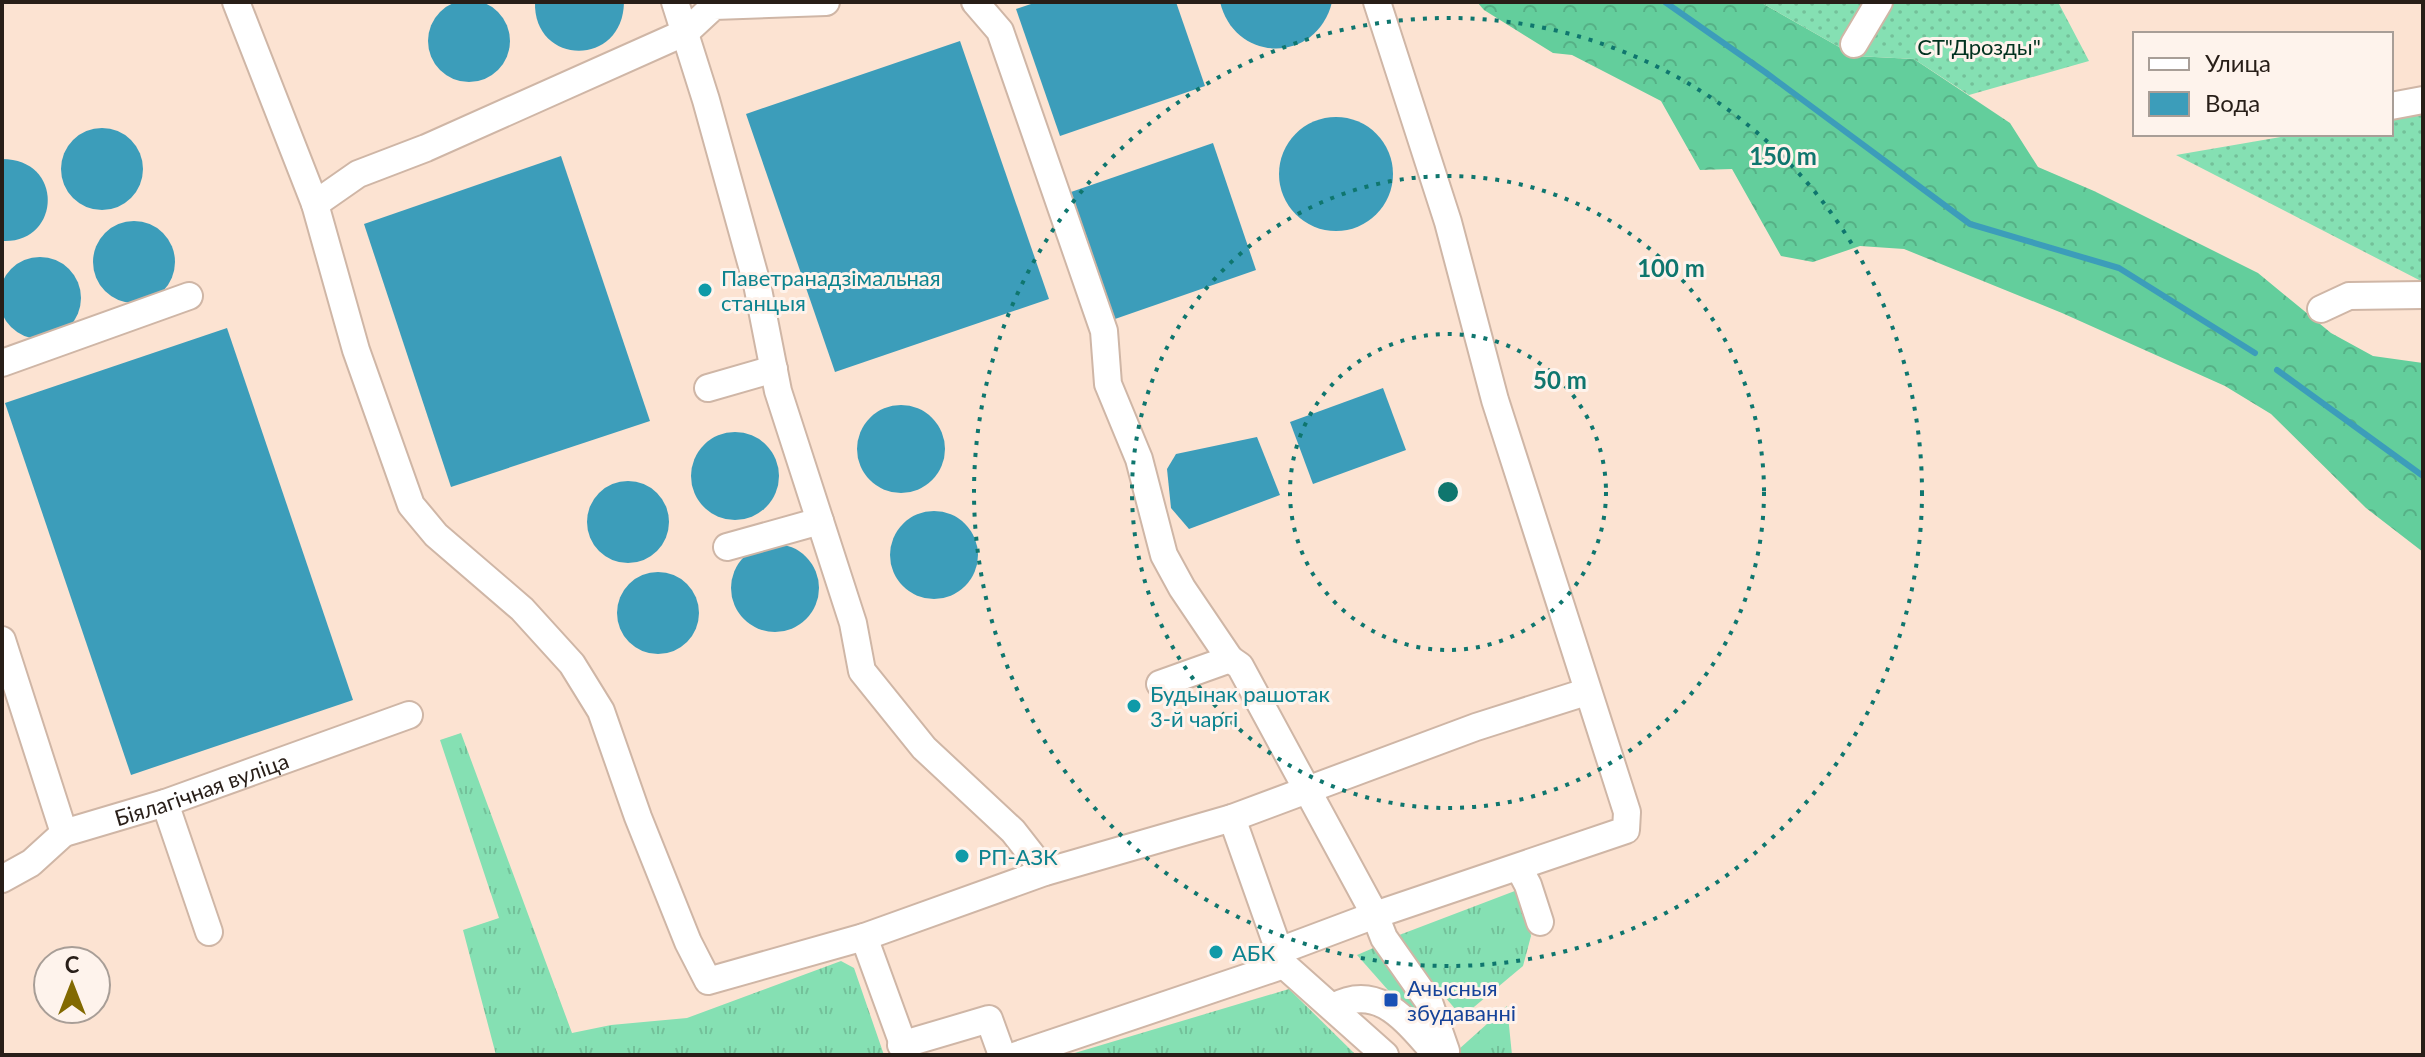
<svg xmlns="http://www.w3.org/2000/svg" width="2425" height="1057" viewBox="0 0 2425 1057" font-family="Lato,sans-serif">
<defs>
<pattern id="grass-tufts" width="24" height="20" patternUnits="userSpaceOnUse" patternTransform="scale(2)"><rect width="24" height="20" fill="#85e0b3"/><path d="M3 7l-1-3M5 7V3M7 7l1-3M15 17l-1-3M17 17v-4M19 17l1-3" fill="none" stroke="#73c099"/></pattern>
<pattern id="forest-crowns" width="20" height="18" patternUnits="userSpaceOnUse" patternTransform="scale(2)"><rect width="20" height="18" fill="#63ce9c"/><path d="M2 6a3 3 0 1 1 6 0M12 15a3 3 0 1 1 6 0" fill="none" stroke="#56b086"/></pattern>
<pattern id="garden-dots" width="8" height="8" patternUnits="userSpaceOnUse" patternTransform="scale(2)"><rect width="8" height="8" fill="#85e0b3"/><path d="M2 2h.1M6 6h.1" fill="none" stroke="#73c099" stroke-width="1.8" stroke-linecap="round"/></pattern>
</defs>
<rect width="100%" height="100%" fill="#fce3d2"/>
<g fill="url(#grass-tufts)">
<path d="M461,733L572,1033L611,1025L687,1018L841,961L854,968L884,1055H496L463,930L499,918L440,740Z"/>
<path d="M1520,889L1524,897L1531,936L1523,966L1462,1017L1394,937Z"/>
<path d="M1378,946L1424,1005L1433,1041L1357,955Z"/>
<path d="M1289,989L1356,1055H1068Z"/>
<path d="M1507,1006L1512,1055H1457L1458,1050Z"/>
</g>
<path fill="url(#forest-crowns)" d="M1477,2H1760L1855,56L1914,59L2010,123L2038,167L2094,191L2258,273L2331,333L2373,356L2423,363V552L2366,508L2271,414L2225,386L2062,313L1904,249L1860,246L1813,262L1781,256L1732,169L1700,170L1661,101L1572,55L1553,53L1484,10Z"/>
<g fill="url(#garden-dots)">
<path d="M1760,2H2058L2089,61L1969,95L1914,59L1855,56Z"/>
<path d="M2423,112V282L2176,155L2298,134H2391V118Z"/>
</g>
<g fill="#3c9dba">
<circle cx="469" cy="41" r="41"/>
<path d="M535,2H624C623,68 533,66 535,2Z"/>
<path d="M1037,2H1176L1205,86L1060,136L1016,9Z"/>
<path d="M1220,2H1332C1317,64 1235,64 1220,2Z"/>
<path d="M960,41L1049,299L835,372L746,114Z"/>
<circle cx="1336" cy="174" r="57"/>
<circle cx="102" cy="169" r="41"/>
<path d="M1213,143L1256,270L1115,319L1071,192Z"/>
<path d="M561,156L650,421L451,487L364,224Z"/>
<path d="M2,159C65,159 61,244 2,241Z"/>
<circle cx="134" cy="262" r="41"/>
<circle cx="40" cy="298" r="41"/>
<path d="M227,328L353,700L131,775L5,403Z"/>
<path d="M1383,388L1406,450L1313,484L1290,422Z"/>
<circle cx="901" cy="449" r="44"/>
<circle cx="735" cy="476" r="44"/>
<path d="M1257,437L1280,495L1189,529L1171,508L1167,469L1176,454Z"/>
<circle cx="628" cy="522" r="41"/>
<circle cx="934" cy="555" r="44"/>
<circle cx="775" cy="588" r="44"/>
<circle cx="658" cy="613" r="41"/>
</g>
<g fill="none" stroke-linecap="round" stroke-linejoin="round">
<g stroke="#3c9dba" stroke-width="6">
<path d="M1665,2L1765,72L1970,224L2119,268L2255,353"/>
<path d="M2277,370L2423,476"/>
</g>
<defs>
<g id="minor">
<path d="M236,2L315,204"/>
<path d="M675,2L706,100L757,284L778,391L853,623L862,671L924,748L1013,831L1045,872"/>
<path d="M826,2L714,6L686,32L426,148L358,174L315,204L356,350L411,505L436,535L522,609L572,664L601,711L638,817L688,942L708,981L864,937L1045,872L1232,818L1476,727L1586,692"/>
<path d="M975,2L1000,31L1104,331L1108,384L1139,459L1164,555L1182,588L1230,659"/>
<path d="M1854,44L1879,2"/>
<path d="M2391,106L2423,100"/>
<path d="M2321,309L2349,296L2423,295"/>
<path d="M2,363L189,296"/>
<path d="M708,388L774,369"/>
<path d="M727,547L820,521"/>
<path d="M2,640L64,833"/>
<path d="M1160,684L1230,659L1240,666L1375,915L1384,938L1429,1002L1446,1051L1443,1055"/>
<path d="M165,803L209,932"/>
<path d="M1232,818L1284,965L1385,1055"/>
<path d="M1519,868L1528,885L1540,922"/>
<path id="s1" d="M2,879L31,863L64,833L165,803L409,715"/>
<path d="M864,937L907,1055"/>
<path d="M1279,951L1375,915L1626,830L1627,812L1495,400L1448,222L1377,2"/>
<path d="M1333,1007C1380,981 1408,1024 1437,1055"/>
<path d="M901,1045L989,1019L1002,1055"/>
<path d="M1017,1055L1284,965"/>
</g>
</defs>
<use href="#minor" stroke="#cfb6a6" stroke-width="30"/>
<use href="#minor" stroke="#fff" stroke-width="26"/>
</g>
<g fill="none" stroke="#0f766e" stroke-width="4" stroke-dasharray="4 8">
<circle cx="1448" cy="492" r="158"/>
<circle cx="1448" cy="492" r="316"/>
<circle cx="1448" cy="492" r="474"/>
</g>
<g fill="#0f9aa8" stroke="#fef3ec" stroke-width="3">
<circle cx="705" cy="290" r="8"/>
<circle cx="1134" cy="706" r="8"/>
<circle cx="962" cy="856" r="8"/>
<circle cx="1216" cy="952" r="8"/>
</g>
<rect fill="#1a4fb4" stroke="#fef3ec" stroke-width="3" x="1383" y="992" width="16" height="16" rx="4"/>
<g text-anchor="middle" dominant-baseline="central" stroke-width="6" stroke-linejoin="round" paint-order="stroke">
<g font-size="22" fill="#01321f" stroke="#fef3ec">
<text x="1979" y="46">СТ"Дрозды"</text>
</g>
<g font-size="22" fill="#0d838f" stroke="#fef3ec" text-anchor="start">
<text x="721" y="277">Паветранадзімальная<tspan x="721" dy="25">станцыя</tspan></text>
<text x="1150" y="693">Будынак рашотак<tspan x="1150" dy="25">3-й чаргі</tspan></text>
<text x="978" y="856">РП-АЗК</text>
<text x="1232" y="952">АБК</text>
</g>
<g font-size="22" fill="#281e18" stroke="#fef3ec">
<text stroke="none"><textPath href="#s1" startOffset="222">Біялагічная вуліца</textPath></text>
</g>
<g font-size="22" fill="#164399" stroke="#fef3ec" text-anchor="start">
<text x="1407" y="987">Ачысныя<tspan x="1407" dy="25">збудаванні</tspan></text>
</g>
</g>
<circle cx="1448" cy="492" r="12" fill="#0f766e" stroke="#fef3ec" stroke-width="4"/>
<g font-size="24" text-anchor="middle" font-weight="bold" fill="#0f766e" stroke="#fef3ec" stroke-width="6" stroke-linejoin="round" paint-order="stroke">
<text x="1783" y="165">150 m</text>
<text x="1671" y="277">100 m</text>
<text x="1560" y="389">50 m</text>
</g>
<rect width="2425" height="1057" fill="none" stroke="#281e18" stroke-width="8"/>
<rect x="2133" y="32" width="260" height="104" fill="#fef3ec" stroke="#a89e97" stroke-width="2"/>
<rect x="2149" y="58" width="40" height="12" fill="#ffffff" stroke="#a89e97" stroke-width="2"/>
<text x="2205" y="72" font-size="24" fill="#281e18">Улица</text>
<rect x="2149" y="92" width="40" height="24" fill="#3c9dba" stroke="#a89e97" stroke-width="2"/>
<text x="2205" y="112" font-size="24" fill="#281e18">Вода</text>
<g transform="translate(72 985)"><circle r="38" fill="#fef3ec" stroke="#a89e97" stroke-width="2"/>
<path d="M0-6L14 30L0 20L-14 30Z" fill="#826901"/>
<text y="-12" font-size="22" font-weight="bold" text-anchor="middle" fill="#281e18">С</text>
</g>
</svg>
